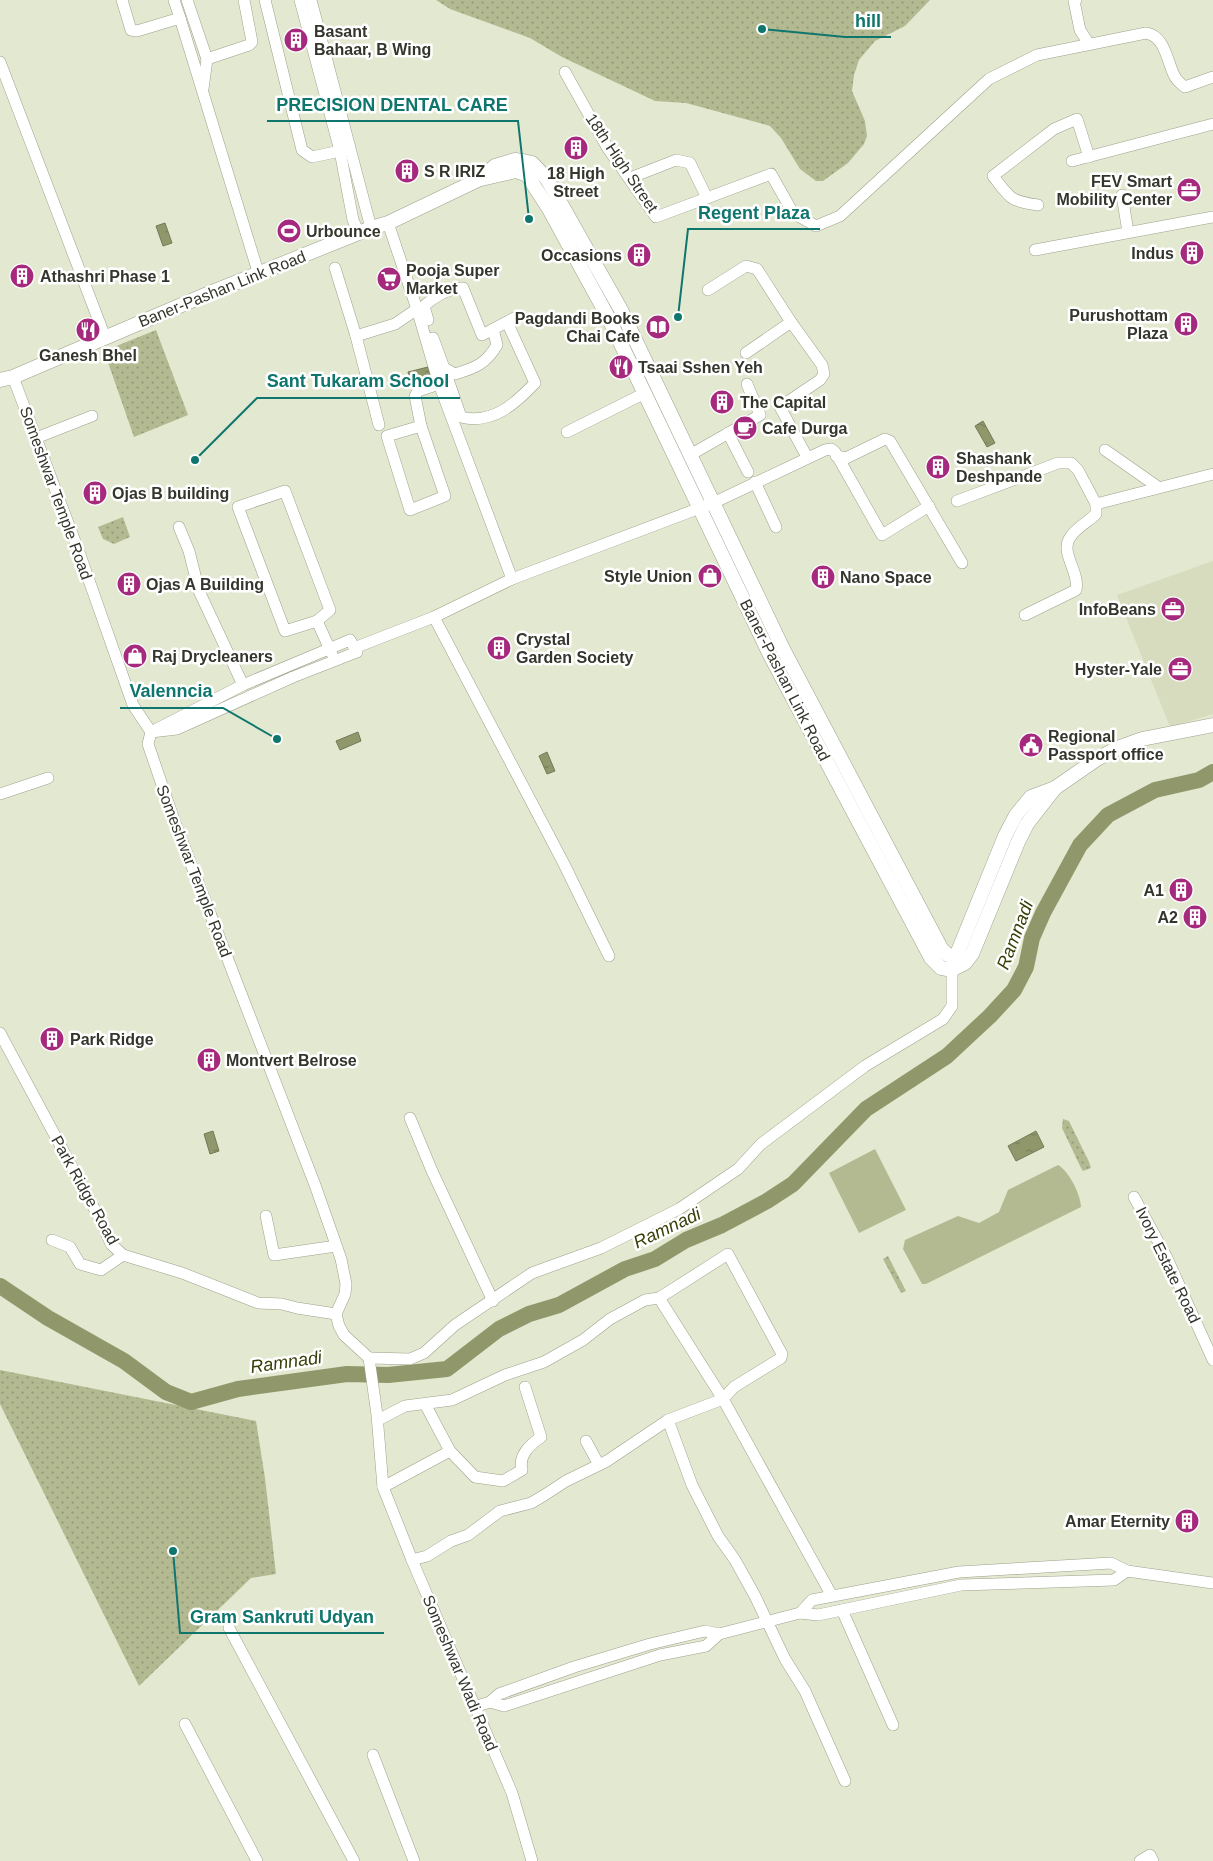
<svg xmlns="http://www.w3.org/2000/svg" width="1213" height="1861" viewBox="0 0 1213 1861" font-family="Arial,sans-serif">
<defs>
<pattern id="grass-dots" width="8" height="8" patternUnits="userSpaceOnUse" patternTransform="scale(1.25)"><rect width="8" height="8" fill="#b3ba91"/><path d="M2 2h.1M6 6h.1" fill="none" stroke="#929877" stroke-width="1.8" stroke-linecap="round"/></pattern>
<pattern id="water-ripples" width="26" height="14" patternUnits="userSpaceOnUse" patternTransform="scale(1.25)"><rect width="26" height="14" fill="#90986b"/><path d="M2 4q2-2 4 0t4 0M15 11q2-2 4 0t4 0" fill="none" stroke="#767d58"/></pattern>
</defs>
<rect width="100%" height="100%" fill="#e3e8d0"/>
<path fill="#d6dcbd" d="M1213,561V714L1170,727L1117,595Z"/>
<g fill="url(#grass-dots)">
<path d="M436,0H930L905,26L875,41L859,60L854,75L852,91L865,121L867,136L864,144L848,163L823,181H816L800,169L781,138L770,126L686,103L655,101L562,57L530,38L450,9Z"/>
<path d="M156,330L188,415L134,437L104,351Z"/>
<path d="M123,517L130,537L114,544L103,539L98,527Z"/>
<path d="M1063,1119L1069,1121L1089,1162L1091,1168L1083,1171L1081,1168L1062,1128Z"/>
<path d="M888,1256L906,1291L901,1293L883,1259Z"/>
<path d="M0,1370L256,1421L265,1478L276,1574L251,1578L139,1686L0,1404Z"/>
</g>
<g fill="#b3ba91">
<path d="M875,1149L906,1210L859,1233L829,1173Z"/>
<path d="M1058,1165C1069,1171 1081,1195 1081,1207L926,1284H922L903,1249L905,1240L958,1216L979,1223L999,1212L1008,1190Z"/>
</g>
<g fill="url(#water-ripples)" stroke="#747a58">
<path d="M165,223L172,243L163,246L156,226Z"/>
<path d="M428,367L432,381L411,385L408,372Z"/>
<path d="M983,421L995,443L987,447L975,426Z"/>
<path d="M358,732L361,741L340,750L336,741Z"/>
<path d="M547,752L555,771L547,774L539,756Z"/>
<path d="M213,1131L219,1151L210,1154L204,1134Z"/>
<path d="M1036,1131L1044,1147L1016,1161L1008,1146Z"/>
</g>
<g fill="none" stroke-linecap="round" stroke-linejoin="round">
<path stroke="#90986b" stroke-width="16" d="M0,1286L48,1318L124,1361L166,1392L191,1402L238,1389L347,1374L388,1375L447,1369L499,1329L529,1314L559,1305L625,1269L655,1259L686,1240L722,1225L767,1201L793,1184L866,1109L947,1056L990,1016L1014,990L1026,967L1032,938L1043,913L1080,845L1108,815L1155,790L1199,780L1213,772"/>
<defs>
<g id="minor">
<path d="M122,0L131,30L137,31L180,18L259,275"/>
<path d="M174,0L180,18"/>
<path d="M187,0L207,59L203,89"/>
<path d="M265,0L302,150L312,157L340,151"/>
<path d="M300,0L340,151L353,220L359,233"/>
<path d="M311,0L371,228"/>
<path d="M1076,0L1074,1L1080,30L1089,44"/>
<path d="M207,59L249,45L252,42L244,0"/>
<path d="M0,62L105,337"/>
<path d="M565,72L607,147L656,217L771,174L793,213L816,226L840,216L989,79L1037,55L1146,33C1165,36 1167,61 1174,75C1176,80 1181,84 1185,87L1213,77"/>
<path d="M1072,161L1213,124"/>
<path d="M630,178L676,160L690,163L707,198"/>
<path d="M1122,195L1128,232"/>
<path d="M1038,205C1009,201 1010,198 993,176L1054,129L1077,119L1089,157"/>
<path d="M388,223L417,309L439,384L512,579"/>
<path d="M1035,250L1213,217"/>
<path d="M335,268L356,336"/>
<path d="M708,290L746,266L757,269L791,322L746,353"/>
<path d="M428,320L424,306C434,297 450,287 463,288L482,335L516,317"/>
<path d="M791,322L822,365L824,374L820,380L780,407L807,457"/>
<path d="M433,338L444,368L455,374C475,368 486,364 497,345L493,329"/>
<path d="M444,368L461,417C492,425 515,404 535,383L507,322"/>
<path d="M13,377L79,552L133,705L151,732L148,744L174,820L315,1185L341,1259L346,1284L345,1294L336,1314L339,1326L344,1335L369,1358"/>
<path d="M379,425L356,336L395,324L417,309"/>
<path d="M421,426L445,496L410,510L387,436Z"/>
<path d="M421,426L415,396L418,391L439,384"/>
<path d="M567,432L645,393"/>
<path d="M728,433L748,472"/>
<path d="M36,438L92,416"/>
<path d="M1105,450L1158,487"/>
<path d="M690,455L760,415L747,384"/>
<path d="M836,456L846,458L885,439L890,441L962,563"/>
<path d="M755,482L776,527"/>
<path d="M285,491L330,610L317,621L285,631L238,507Z"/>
<path d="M957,501L1058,463H1071L1078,470L1096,504L1213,474"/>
<path d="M179,527L189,551L199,591L243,685"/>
<path d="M1025,615L1076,590C1080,573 1061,554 1069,539C1074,529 1088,522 1096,514V504"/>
<path d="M434,617L563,862L609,956"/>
<path d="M317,621L332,654"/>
<path d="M350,640L357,652L293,677L177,729L151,732L243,685Z"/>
<path d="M354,648L434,617L512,579L713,503L825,450L831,449L835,452L882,535L929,506"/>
<path d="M0,794L48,778"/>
<path d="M0,1033L102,1223L111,1244L123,1255L182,1273L258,1303L282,1304L297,1308L336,1314"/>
<path d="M410,1118L432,1171L493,1301"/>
<path d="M1134,1197L1166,1256L1213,1360"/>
<path d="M266,1216L274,1255L336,1246"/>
<path d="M52,1240L70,1247L80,1264L101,1270L123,1255"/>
<path d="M659,1298L723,1399L668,1420L692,1485L718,1536L735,1560L755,1596L785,1659L805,1691L845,1781"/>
<path d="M369,1358L410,1359L424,1353L455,1325L532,1273L601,1248L679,1209L738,1169L761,1144L865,1066L943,1019L952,1006V962"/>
<path d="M369,1358L377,1415L383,1487L412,1560L512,1793L532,1861"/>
<path d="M425,1404L450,1451L475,1477L503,1481L522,1470C518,1455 530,1445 541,1437L525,1387"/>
<path d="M378,1420L405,1406L452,1400L505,1375L544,1362L583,1340L610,1319L645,1300L659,1298L728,1254L782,1354L781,1358L734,1387L723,1399L832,1596"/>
<path d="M586,1441L599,1465"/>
<path d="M383,1487L450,1451"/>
<path d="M412,1560L427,1556L451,1541L468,1535L500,1511L531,1503L543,1496L566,1481L607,1461L668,1420"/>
<path d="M1111,1563L1127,1571L1114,1580L961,1585L818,1615L800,1613L812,1600L959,1572Z"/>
<path d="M1127,1571L1213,1583"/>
<path d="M842,1610L893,1725"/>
<path d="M229,1628L354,1861"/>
<path d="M490,1702L504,1706L660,1655L706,1646L719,1634"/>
<path d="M474,1707L490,1702L499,1694L574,1667L650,1644L705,1631L719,1634L800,1613"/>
<path d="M185,1724L257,1861"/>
<path d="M373,1755L414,1861"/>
<path d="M1140,1861L1150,1855L1153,1861"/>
</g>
<g id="tertiary">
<path d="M481,179L516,171L527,175L549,209L608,317L770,655L931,958L941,968L951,970L965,963L972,954L1018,842L1027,824L1055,788"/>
<path d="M0,380L13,377L205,295L371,228L388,223L480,179L495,166L515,160L523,161L532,163L547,179L621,310L783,649L942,950L948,955L953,956L957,954L1005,836L1016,815L1031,797L1055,788L1097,759L1120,747L1142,739L1213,725"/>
</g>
</defs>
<use href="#minor" stroke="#9da18b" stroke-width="12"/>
<use href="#tertiary" stroke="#9da18b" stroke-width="15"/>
<use href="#minor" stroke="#fff" stroke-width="11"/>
<use href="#tertiary" stroke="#fff" stroke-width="14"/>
</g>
<defs>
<symbol id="building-disc" viewBox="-11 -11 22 22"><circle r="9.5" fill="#a5297d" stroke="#fff"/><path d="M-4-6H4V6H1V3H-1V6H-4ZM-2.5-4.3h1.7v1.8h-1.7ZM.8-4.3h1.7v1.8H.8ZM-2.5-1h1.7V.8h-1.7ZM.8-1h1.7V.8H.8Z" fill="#fff"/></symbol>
<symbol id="office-disc" viewBox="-11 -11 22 22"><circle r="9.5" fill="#a5297d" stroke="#fff"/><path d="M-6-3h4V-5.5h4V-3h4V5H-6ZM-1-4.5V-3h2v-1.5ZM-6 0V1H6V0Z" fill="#fff"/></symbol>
<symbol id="stadium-disc" viewBox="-11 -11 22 22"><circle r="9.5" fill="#a5297d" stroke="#fff"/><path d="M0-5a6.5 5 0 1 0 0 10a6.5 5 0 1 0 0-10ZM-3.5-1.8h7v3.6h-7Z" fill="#fff"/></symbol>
<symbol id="supermarket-disc" viewBox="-11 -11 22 22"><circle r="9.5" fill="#a5297d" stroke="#fff"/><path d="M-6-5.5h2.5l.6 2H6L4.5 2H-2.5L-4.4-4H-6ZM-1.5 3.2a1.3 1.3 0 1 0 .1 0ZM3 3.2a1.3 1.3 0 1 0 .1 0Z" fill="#fff"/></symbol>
<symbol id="library-disc" viewBox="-11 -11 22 22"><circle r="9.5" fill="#a5297d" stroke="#fff"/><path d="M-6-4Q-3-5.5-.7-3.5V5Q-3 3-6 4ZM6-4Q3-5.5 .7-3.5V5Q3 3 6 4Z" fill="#fff"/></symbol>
<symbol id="restaurant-disc" viewBox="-11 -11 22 22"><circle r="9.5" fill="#a5297d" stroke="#fff"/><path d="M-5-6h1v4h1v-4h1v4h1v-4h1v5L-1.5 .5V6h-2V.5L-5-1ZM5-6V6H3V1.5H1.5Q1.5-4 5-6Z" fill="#fff"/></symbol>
<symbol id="cafe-disc" viewBox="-11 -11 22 22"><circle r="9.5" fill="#a5297d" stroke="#fff"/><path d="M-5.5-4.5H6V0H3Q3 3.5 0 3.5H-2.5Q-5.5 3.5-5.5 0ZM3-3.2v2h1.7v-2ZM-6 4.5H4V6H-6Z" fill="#fff"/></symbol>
<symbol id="shop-disc" viewBox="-11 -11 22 22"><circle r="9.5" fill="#a5297d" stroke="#fff"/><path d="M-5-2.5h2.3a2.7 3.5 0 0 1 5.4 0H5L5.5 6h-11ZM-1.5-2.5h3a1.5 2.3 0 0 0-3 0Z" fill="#fff"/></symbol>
<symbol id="civic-disc" viewBox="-11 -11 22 22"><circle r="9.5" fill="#a5297d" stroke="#fff"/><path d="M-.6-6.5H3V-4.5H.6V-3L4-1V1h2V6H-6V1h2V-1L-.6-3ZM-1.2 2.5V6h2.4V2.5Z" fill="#fff"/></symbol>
</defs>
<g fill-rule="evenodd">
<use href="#building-disc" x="282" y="26" width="28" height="28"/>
<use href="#building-disc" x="562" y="134" width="28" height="28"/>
<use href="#building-disc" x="393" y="157" width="28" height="28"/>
<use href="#office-disc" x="1175" y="176" width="28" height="28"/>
<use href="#stadium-disc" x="275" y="217" width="28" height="28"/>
<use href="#building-disc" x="1178" y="239" width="28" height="28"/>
<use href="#building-disc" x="625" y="241" width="28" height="28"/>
<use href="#building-disc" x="8" y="262" width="28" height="28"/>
<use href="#supermarket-disc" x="375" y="265" width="28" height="28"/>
<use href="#building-disc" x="1172" y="310" width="28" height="28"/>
<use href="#library-disc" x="644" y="313" width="28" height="28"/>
<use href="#restaurant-disc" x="74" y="316" width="28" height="28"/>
<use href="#restaurant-disc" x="607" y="353" width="28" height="28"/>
<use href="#building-disc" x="708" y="388" width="28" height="28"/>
<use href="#cafe-disc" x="731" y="414" width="28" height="28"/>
<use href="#building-disc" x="924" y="453" width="28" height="28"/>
<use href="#building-disc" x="81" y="479" width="28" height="28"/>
<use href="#shop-disc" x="696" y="562" width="28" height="28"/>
<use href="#building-disc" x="809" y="563" width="28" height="28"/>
<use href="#building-disc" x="115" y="570" width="28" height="28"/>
<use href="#office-disc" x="1159" y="595" width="28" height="28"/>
<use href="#building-disc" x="485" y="634" width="28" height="28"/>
<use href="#shop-disc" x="121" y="642" width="28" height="28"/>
<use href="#office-disc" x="1166" y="655" width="28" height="28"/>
<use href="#civic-disc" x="1017" y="731" width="28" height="28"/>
<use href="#building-disc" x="1167" y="876" width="28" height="28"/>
<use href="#building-disc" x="1181" y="903" width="28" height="28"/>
<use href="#building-disc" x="38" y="1025" width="28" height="28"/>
<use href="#building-disc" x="195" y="1046" width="28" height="28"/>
<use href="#building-disc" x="1173" y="1507" width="28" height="28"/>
</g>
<g text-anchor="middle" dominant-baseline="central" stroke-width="5" stroke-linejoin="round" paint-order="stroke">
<g font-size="16" font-weight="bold" fill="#34352c" stroke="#fff" text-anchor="start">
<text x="314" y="31">Basant<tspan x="314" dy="18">Bahaar, B Wing</tspan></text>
<text x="424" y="171">S R IRIZ</text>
<text x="576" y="173" text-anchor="middle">18 High<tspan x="576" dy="18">Street</tspan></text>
<text x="1172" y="181" text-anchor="end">FEV Smart<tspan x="1172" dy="18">Mobility Center</tspan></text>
<text x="306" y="231">Urbounce</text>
<text x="1174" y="253" text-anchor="end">Indus</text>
<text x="622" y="255" text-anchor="end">Occasions</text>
<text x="406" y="270">Pooja Super<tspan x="406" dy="18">Market</tspan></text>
<text x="40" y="276">Athashri Phase 1</text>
<text x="1168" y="315" text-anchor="end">Purushottam<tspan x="1168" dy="18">Plaza</tspan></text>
<text x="640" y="318" text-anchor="end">Pagdandi Books<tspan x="640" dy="18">Chai Cafe</tspan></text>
<text x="88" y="355" text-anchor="middle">Ganesh Bhel</text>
<text x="638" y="367">Tsaai Sshen Yeh</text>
<text x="740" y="402">The Capital</text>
<text x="762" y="428">Cafe Durga</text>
<text x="956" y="458">Shashank<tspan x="956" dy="18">Deshpande</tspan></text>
<text x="112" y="493">Ojas B building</text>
<text x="692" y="576" text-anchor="end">Style Union</text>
<text x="840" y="577">Nano Space</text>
<text x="146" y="584">Ojas A Building</text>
<text x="1156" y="609" text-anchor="end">InfoBeans</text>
<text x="516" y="639">Crystal<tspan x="516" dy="18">Garden Society</tspan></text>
<text x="152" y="656">Raj Drycleaners</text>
<text x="1162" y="669" text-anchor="end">Hyster-Yale</text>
<text x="1048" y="736">Regional<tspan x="1048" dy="18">Passport office</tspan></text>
<text x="1164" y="890" text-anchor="end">A1</text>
<text x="1178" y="917" text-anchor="end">A2</text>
<text x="70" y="1039">Park Ridge</text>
<text x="226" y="1060">Montvert Belrose</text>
<text x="1170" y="1521" text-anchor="end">Amar Eternity</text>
</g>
<g font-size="16" fill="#34352c" stroke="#fff">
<text transform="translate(622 163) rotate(56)">18th High Street</text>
<text transform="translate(222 289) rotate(-22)">Baner-Pashan Link Road</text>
<text transform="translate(56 493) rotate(70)">Someshwar Temple Road</text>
<text transform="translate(785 680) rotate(63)">Baner-Pashan Link Road</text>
<text transform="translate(194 871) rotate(69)">Someshwar Temple Road</text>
<text transform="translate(85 1190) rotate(61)">Park Ridge Road</text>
<text transform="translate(1168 1265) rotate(64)">Ivory Estate Road</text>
<text transform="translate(460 1673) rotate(67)">Someshwar Wadi Road</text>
</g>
<g font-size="18" font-style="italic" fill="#393f07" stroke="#fff">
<text transform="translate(1015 935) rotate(-69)">Ramnadi</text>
<text transform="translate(667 1228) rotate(-25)">Ramnadi</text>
<text transform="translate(286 1362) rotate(-8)">Ramnadi</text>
</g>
</g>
<path fill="none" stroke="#0f766e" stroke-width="2" d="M762 29L845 37H891M529 219L518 121H267M678 317L688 229H820M195 460L257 398H460M277 739L223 708H120M173 1551L180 1633H384"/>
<g fill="#0f766e" stroke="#fff" stroke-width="2">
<circle cx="762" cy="29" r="5"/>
<circle cx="529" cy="219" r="5"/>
<circle cx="678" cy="317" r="5"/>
<circle cx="195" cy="460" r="5"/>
<circle cx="277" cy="739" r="5"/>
<circle cx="173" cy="1551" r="5"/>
</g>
<g font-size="18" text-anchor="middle" font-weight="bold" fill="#0f766e" stroke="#fff" stroke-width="5" stroke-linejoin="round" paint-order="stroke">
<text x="868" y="27">hill</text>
<text x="392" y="111">PRECISION DENTAL CARE</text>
<text x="754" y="219">Regent Plaza</text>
<text x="358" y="387">Sant Tukaram School</text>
<text x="171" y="697">Valenncia</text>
<text x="282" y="1623">Gram Sankruti Udyan</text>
</g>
</svg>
